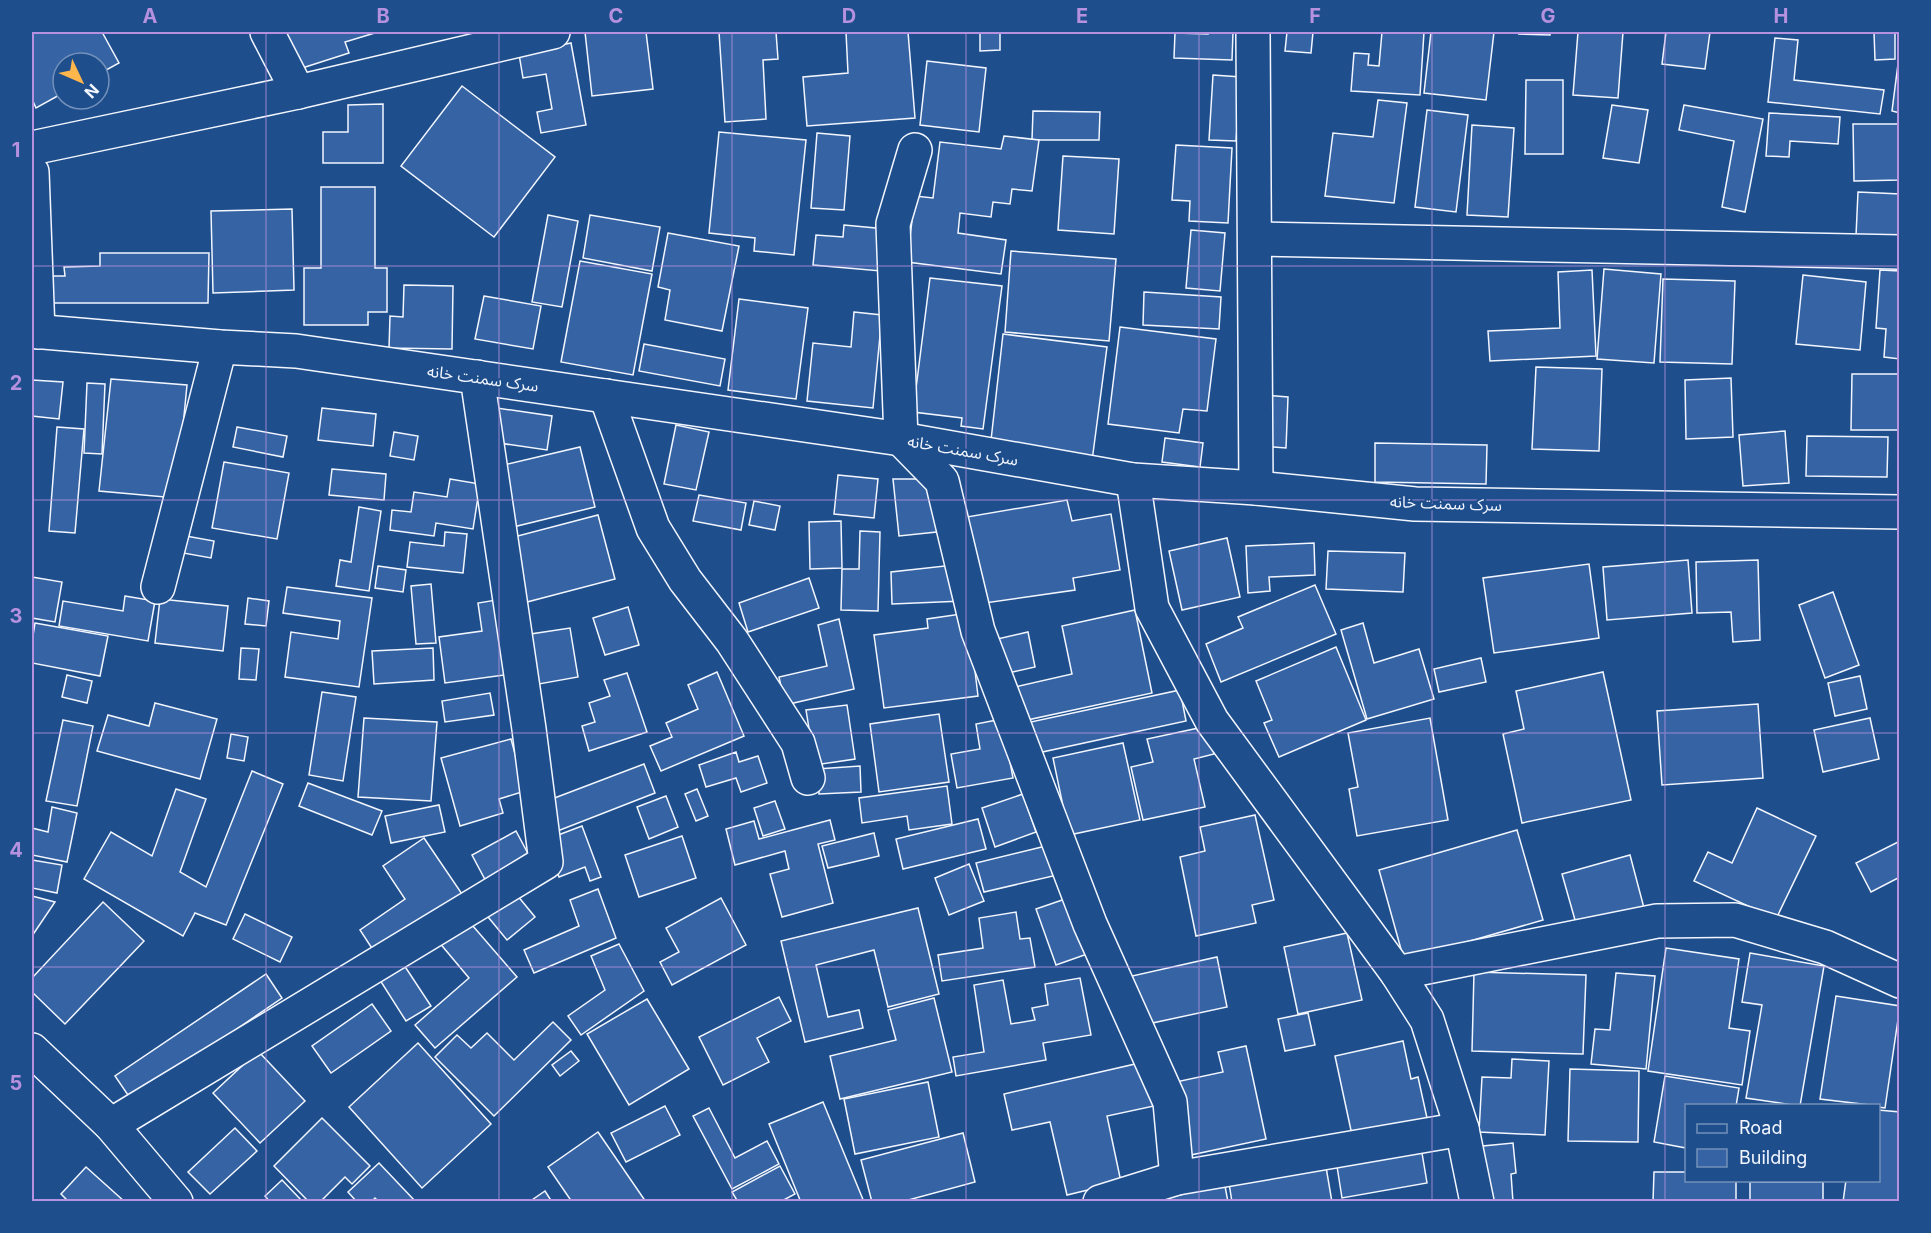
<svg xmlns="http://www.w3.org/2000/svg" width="1931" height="1233" viewBox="0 0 1931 1233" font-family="Inter,'Noto Sans Arabic',sans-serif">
<rect width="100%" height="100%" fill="#1f4e8c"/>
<g fill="#3563a3" stroke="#f2f6ff" stroke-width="1.5">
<path d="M32,32H102L119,63L99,74V63H63V93L36,108L32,99Z"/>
<path d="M285,32H378L345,42L349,53L296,70Z"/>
<path d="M585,32H646L653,89L592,96Z"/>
<path d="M719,32H776L778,59L763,60L766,119L725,122Z"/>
<path d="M846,32H908L915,118L807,126L803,77L848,73Z"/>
<path d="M980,32H1000V50L980,51Z"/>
<path d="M1208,32H1233L1232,60L1174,58L1175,33L1208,34Z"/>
<path d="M1287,32H1313L1311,53L1285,51Z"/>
<path d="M1382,32H1424L1420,95L1351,91L1354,53L1369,54L1368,65L1379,66Z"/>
<path d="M1431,32H1494L1486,100L1424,93Z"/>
<path d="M1520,32H1550V35L1519,34Z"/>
<path d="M1578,32H1623L1618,98L1573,95Z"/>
<path d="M1666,32H1710L1705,69L1662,64Z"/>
<path d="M1874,32H1895V59L1875,60Z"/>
<path d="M1775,38L1798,40L1794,80L1884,90L1880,114L1768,102Z"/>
<path d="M571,43L586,125L541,133L537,112L552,109L546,74L523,78L519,54Z"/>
<path d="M927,61L986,68L979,132L920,125Z"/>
<path d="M1898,64H1900V113L1892,111Z"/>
<path d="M1213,75L1241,77L1236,141L1209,140Z"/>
<path d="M1526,80H1563V154H1525Z"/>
<path d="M462,86L555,157L494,237L401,166Z"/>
<path d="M1378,100L1407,103L1394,203L1325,196L1333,133L1373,137Z"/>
<path d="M383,104V163H323V132H348V105Z"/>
<path d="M1612,105L1648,110L1639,163L1603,158Z"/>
<path d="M1684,105L1763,119L1745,212L1722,207L1734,141L1679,130Z"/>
<path d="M1427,110L1468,115L1456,212L1415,207Z"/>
<path d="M1033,111L1100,112L1099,140H1032Z"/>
<path d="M1769,113L1840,117L1838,144L1790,141L1789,157L1766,156Z"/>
<path d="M1853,124H1900V180L1854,181Z"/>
<path d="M1472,125L1514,128L1508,217L1467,215Z"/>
<path d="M719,132L806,140L794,255L754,251L755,238L709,233Z"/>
<path d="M817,133L850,136L844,210L811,208Z"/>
<path d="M1004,136L1039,140L1032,191L1012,189L1010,204L993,202L991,217L960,213L958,233L1006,240L1001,274L907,262L915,196L933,198L940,142L1001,149Z"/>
<path d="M1176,145L1232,148L1228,223L1189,221L1190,201L1172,200Z"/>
<path d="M1063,156L1119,159L1114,234L1058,230Z"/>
<path d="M321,187H375V268H387V312H368V325H304V268H321Z"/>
<path d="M1858,192L1900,194V238L1856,236Z"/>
<path d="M292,209L294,290L213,293L211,211Z"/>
<path d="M548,215L578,221L562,307L532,302Z"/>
<path d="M590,215L660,227L652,271L583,258Z"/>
<path d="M844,225L886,229L881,271L813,265L816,235L843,237Z"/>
<path d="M1191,230L1225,233L1220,291L1186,288Z"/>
<path d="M668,233L739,246L722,331L665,320L670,290L658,287Z"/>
<path d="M1011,251L1116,259L1109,341L1005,332Z"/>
<path d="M100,253H209L208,303H47V276H65L64,267L100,266Z"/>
<path d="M580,261L652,274L633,375L561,362Z"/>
<path d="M1604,269L1661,274L1654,363L1597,359Z"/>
<path d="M1592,270L1596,356L1490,361L1488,331L1560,328L1558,272Z"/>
<path d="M1880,270L1900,271V359L1884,357L1886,329L1876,328Z"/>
<path d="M1803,275L1866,282L1860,350L1796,344Z"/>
<path d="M930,278L1002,286L983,429L961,426L962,418L913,412Z"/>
<path d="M1663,279L1735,281L1732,364L1660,362Z"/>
<path d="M404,285L453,286L452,349L389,348L390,316L403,317Z"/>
<path d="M1144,292L1221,297L1219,329L1143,325Z"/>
<path d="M484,296L541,306L533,349L475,339Z"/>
<path d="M739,299L808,308L796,399L728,390Z"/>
<path d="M854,312L882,315L873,408L807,401L813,343L851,347Z"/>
<path d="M1120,327L1216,339L1207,411L1183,409L1179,433L1108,424Z"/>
<path d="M1003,334L1107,347L1092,461L990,449Z"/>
<path d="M644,344L725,359L720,386L639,371Z"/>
<path d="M1536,367L1602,369L1599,451L1532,449Z"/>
<path d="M1852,374H1899L1898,430H1851Z"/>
<path d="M1731,378L1733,437L1686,439L1685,380Z"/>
<path d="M111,379L187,385L176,498L99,491Z"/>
<path d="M32,380L63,382L59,419L32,416Z"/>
<path d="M87,383L105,384L102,454L84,453Z"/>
<path d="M1263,395L1288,397L1286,448L1261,446Z"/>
<path d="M322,408L376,414L373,446L318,440Z"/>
<path d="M497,408L552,416L547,450L492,442Z"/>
<path d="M676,425L709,432L696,490L664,484Z"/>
<path d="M57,427L84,429L75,533L49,531Z"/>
<path d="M237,427L287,436L283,457L233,447Z"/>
<path d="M1785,431L1789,483L1743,486L1739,435Z"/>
<path d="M394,432L418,436L414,460L390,456Z"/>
<path d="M1807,436L1888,437L1887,477L1806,476Z"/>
<path d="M1165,438L1203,443L1200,467L1162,462Z"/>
<path d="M1375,443L1487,445L1486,484L1375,482Z"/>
<path d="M580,447L595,507L509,528L495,467Z"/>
<path d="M224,462L289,473L277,539L212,528Z"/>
<path d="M332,469L386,474L384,500L329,495Z"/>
<path d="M838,475L878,479L874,518L834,514Z"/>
<path d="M450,479L480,484L473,529L436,523L434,536L390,530L392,510L411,512L414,492L447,497Z"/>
<path d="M893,479H935L946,531L899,536Z"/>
<path d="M699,495L746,503L741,530L693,521Z"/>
<path d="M1067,500L1072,521L1111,514L1120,570L1073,578L1075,590L978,604L955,519Z"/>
<path d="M754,501L780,506L775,530L749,525Z"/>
<path d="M359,507L381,511L369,591L336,586L340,560L351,562Z"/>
<path d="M598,515L615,579L527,602L510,538Z"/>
<path d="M841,521L842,568L810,569L809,522Z"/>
<path d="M860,531L880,532L878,611L841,610L842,569H859Z"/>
<path d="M445,532L467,534L463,573L407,567L410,542L444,546Z"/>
<path d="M186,536L214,541L211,558L183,553Z"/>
<path d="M1227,538L1240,597L1182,610L1169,551Z"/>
<path d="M1314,543L1315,575L1269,577L1270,591L1248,593L1246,546Z"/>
<path d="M1328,551L1405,553L1403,592L1326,589Z"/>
<path d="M1688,560L1692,613L1607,620L1603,567Z"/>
<path d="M1758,560L1760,640L1733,642L1731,612L1697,613L1696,562Z"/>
<path d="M1589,564L1599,638L1494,653L1483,578Z"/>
<path d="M954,565L963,601L892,604L891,572Z"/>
<path d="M378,566L406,570L403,592L375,588Z"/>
<path d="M32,577L62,582L55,622L32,618Z"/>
<path d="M809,578L819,608L748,632L739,603Z"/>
<path d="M431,584L436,643L416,644L411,586Z"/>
<path d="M1315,585L1336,634L1221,682L1206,644L1243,628L1238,617Z"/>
<path d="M287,587L372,598L359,687L285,677L291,632L338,639L340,621L283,613Z"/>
<path d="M1833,592L1859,665L1825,678L1799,605Z"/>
<path d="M125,596L155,601L148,641L59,626L63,601L123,611Z"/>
<path d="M248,598L269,601L266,626L245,624Z"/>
<path d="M160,599L228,606L223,651L155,643Z"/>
<path d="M502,599L512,674L445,683L439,637L482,631L478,603Z"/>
<path d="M628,607L639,645L605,655L593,618Z"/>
<path d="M1135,610L1152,693L1018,722L1011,688L1072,674L1062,626Z"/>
<path d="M968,613L978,696L884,708L874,635L928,628L927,619Z"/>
<path d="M839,619L854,689L785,705L779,677L827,666L818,625Z"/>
<path d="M35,623L108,636L100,676L32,663V642Z"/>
<path d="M1363,623L1374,663L1419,649L1434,699L1367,719L1341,630Z"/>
<path d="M570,628L578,677L539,684L531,634Z"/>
<path d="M1028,632L1035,667L1004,674L993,640Z"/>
<path d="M1336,647L1366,720L1279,757L1264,723L1272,720L1256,681Z"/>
<path d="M241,648L259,649L256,680L239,679Z"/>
<path d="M433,648L434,680L374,684L372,651Z"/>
<path d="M1481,658L1486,682L1439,692L1434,669Z"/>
<path d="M717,672L744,736L661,771L650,746L672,737L666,723L698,709L688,685Z"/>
<path d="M1603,672L1631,800L1522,823L1503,734L1524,729L1516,691Z"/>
<path d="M627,673L647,732L589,751L582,726L595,722L589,703L610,696L604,680Z"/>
<path d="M67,675L92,681L87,703L62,697Z"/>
<path d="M1860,676L1867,709L1835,716L1828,683Z"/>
<path d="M1180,690L1186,721L1033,754L1026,723Z"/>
<path d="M322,692L356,697L343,781L309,775Z"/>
<path d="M490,693L494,715L445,722L442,701Z"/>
<path d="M155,703L217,719L200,779L97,751L108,715L149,726Z"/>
<path d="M1758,704L1763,778L1662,785L1657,711Z"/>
<path d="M847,705L855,759L815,765L806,710Z"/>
<path d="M939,714L949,782L879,792L870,724Z"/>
<path d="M364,718L437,722L431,801L358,797Z"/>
<path d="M1430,718L1448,820L1357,836L1349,789L1358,787L1348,733Z"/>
<path d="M1870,718L1879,759L1823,772L1814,730Z"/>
<path d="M1002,719L1013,778L957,788L951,754L980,749L976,724Z"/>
<path d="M63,720L93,726L77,806L46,801Z"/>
<path d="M1208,726L1214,754L1194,759L1205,807L1143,820L1131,767L1153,762L1147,739Z"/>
<path d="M231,734L248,737L244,761L227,758Z"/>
<path d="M511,739L525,791L499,799L503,813L460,826L441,758Z"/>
<path d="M1123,743L1140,820L1069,835L1053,758Z"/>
<path d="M736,752L739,762L758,756L767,783L741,792L736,778L706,787L699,765Z"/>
<path d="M644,764L655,793L555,832L544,802Z"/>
<path d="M860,766L861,792L819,794L817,769Z"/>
<path d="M252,771L283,784L226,925L195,913L183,936L84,879L111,832L152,856L176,789L206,799L180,872L206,887Z"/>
<path d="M308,783L382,811L372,835L299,806Z"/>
<path d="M947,786L952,824L909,830L907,816L862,823L859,798Z"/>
<path d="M697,789L708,816L696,821L685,794Z"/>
<path d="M1023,794L1036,832L995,847L982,808Z"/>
<path d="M666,796L678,827L649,839L637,807Z"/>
<path d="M775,801L785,829L763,836L754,808Z"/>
<path d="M439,805L445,832L391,843L385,816Z"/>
<path d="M52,807L77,813L67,862L32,855V828L48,832Z"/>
<path d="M1757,808L1816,836L1776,919L1694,881L1708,852L1732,863Z"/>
<path d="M1255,815L1274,900L1252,905L1256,923L1196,936L1180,857L1205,851L1200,827Z"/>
<path d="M978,819L986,849L903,869L896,839Z"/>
<path d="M830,820L835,840L818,844L833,903L782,917L770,874L789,869L785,851L735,865L726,829L754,821L759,839Z"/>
<path d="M582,826L601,877L590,881L585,867L559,877L545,840Z"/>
<path d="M1517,830L1543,920L1404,960L1379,870Z"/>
<path d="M516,831L533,863L489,887L472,855Z"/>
<path d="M874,833L879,856L828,868L822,846Z"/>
<path d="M682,836L696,878L639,897L625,855Z"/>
<path d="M424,838L462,894L375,953L360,930L405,899L383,866Z"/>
<path d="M1900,841V877L1871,892L1856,863Z"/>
<path d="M1046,846L1053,876L984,892L976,863Z"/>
<path d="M1630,855L1644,908L1577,927L1562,874Z"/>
<path d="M32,860L62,865L57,893L32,888Z"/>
<path d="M969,864L984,901L949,915L935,878Z"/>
<path d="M512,889L535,917L507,940L484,912Z"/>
<path d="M598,889L616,938L534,973L524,950L579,926L570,900Z"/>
<path d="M32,896L55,902L32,936Z"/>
<path d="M1071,897L1090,953L1056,965L1036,909Z"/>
<path d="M721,898L746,945L672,985L660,962L679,952L666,928Z"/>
<path d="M103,902L144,941L65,1024L32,992V978Z"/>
<path d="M918,908L939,994L888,1007L874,950L816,965L828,1017L859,1010L863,1028L805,1042L781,941Z"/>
<path d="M1016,912L1020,939L1030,938L1035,967L942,981L938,955L983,948L979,918Z"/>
<path d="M245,914L292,937L280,962L233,939Z"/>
<path d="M466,918L517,977L435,1048L415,1025L469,978L438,941Z"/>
<path d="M1347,933L1362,1000L1298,1014L1284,947Z"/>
<path d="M619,944L644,991L581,1035L568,1016L605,990L591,956Z"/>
<path d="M1666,948L1739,959L1729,1028L1750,1031L1742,1085L1648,1071Z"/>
<path d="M1750,953L1824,966L1800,1106L1746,1098L1762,1005L1742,1002Z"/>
<path d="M1217,957L1227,1007L1143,1025L1132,976Z"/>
<path d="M402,962L431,1006L406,1021L378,977Z"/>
<path d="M1474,972L1586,975L1583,1054L1472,1051Z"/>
<path d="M1616,973L1655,976L1646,1069L1591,1064L1595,1029L1610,1030Z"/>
<path d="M266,974L282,998L132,1101L115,1076Z"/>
<path d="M1080,978L1091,1035L1043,1043L1046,1060L956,1076L953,1057L984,1052L974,985L1003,980L1011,1024L1035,1020L1032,1008L1048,1005L1045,984Z"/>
<path d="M1836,996L1900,1006L1885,1108L1878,1107V1106L1820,1099Z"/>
<path d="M779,997L791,1021L757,1038L769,1062L723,1085L699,1037Z"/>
<path d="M934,998L952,1072L840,1099L830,1056L896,1040L888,1010Z"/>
<path d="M647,999L689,1069L629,1105L587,1034Z"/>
<path d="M372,1004L391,1031L331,1073L312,1046Z"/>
<path d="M1308,1013L1315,1045L1285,1051L1278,1019Z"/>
<path d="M553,1022L571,1040L494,1116L435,1057L457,1035L471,1048L487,1033L514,1060Z"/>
<path d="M1403,1041L1411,1079L1418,1077L1427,1118L1352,1135L1335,1056Z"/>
<path d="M418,1043L491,1124L422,1188L349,1107Z"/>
<path d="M1246,1046L1266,1139L1186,1156L1171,1083L1223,1072L1218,1052Z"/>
<path d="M258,1051L305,1101L260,1143L213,1093Z"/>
<path d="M571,1051L579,1061L560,1076L552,1065Z"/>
<path d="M1512,1059L1549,1061L1545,1135L1479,1132L1482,1077L1511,1078Z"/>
<path d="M1144,1062L1154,1106L1107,1116L1121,1182L1067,1195L1050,1122L1012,1130L1004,1094Z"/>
<path d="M1570,1069L1639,1071L1638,1142L1568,1141Z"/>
<path d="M1665,1076L1739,1088L1736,1106H1686V1148L1654,1142Z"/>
<path d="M928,1082L939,1137L855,1154L844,1099Z"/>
<path d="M823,1102L864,1202L795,1201L800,1200L769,1124Z"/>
<path d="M665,1106L680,1135L626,1162L611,1133Z"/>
<path d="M709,1108L735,1158L767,1141L779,1164L732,1189L693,1116Z"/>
<path d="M1878,1110L1900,1112V1202H1843L1846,1180H1878Z"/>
<path d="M322,1118L370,1166L352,1184L345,1177L320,1202H309L274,1166Z"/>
<path d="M235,1128L257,1151L210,1194L188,1172Z"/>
<path d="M598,1132L646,1202H572L548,1167Z"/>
<path d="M963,1133L975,1182L901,1202H872L861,1160Z"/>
<path d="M1513,1143L1516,1173L1511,1174L1513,1202H1488L1483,1146Z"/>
<path d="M1421,1147L1427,1183L1342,1198L1336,1160Z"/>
<path d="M379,1163L416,1202H379L375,1198L371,1202H357L348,1192Z"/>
<path d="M780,1166L795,1194L780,1202H738L732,1192Z"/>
<path d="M86,1167L125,1202H69L61,1194Z"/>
<path d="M1326,1167L1332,1202H1232L1229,1183Z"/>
<path d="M1654,1172H1686V1180H1736V1202H1653Z"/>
<path d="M282,1180L303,1202H270L265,1196Z"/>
<rect x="1750" y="1182" width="73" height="20"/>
<path d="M1225,1186L1228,1202H1129Z"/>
<path d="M545,1191L552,1202H529Z"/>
</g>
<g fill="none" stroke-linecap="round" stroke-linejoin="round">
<defs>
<g id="minor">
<path d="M267,32L298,92"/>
<path d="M1253,32L1256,488"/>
<path d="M32,148L298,92L553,32"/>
<path d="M915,150L893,224L901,439L942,481L978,631L1090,924L1170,1102L1177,1178"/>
<path d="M32,172L38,332"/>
<path d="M1255,239L1900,252"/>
<path d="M32,331L220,347L296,351L901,439L1133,480L1256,488L1415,504L1900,512"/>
<path d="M606,396L653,528L685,580L732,641L798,743L808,778"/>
<path d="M1133,480L1152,608L1212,721L1397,973L1427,1020L1462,1129L1477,1202"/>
<path d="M158,587L220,347"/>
<path d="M1397,973L1657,921L1735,920L1825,947L1900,981"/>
<path d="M32,1050L111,1125L176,1202"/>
<path d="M111,1125L546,862L529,729L477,377"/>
<path d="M1100,1202L1177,1178L1462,1129"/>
</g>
</defs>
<use href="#minor" stroke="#f2f6ff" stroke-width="36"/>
<use href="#minor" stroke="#1f4e8c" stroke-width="33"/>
</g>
<path fill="none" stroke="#b691df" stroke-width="1.5" stroke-opacity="0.55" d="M266,32V1202M499,32V1202M732,32V1202M966,32V1202M1199,32V1202M1432,32V1202M1665,32V1202M32,266H1900M32,500H1900M32,733H1900M32,967H1900"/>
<g text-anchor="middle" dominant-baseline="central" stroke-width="4.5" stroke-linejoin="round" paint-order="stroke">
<g font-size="16" fill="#f2f6ff" stroke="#1f4e8c">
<text transform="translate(483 378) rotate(8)">سرک سمنت خانه</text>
<text transform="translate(963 450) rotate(10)">سرک سمنت خانه</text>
<text transform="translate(1446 503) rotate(2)">سرک سمنت خانه</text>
</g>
</g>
<rect width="1931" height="1233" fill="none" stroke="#1f4e8c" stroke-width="66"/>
<rect x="1685" y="1104" width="195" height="78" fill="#1f4e8c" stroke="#7391ba" stroke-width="1.5"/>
<rect x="1697" y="1124" width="30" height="9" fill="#1f4e8c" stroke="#7391ba" stroke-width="1.5"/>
<text x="1739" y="1134" font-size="18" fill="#f2f6ff">Road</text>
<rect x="1697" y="1149" width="30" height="18" fill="#3563a3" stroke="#7391ba" stroke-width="1.5"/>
<text x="1739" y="1164" font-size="18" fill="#f2f6ff">Building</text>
<g transform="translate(81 81) rotate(134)"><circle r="28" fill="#1f4e8c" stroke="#7391ba" stroke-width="1.5"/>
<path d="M0-4.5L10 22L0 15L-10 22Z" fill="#ffb74d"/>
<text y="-9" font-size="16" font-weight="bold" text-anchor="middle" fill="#f2f6ff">N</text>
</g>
<rect x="33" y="33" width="1865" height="1167" fill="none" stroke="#b691df" stroke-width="2"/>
<g font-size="20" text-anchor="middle" font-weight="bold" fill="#b691df">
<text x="150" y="23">A</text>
<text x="383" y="23">B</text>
<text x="616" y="23">C</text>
<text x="849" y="23">D</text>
<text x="1082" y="23">E</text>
<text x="1315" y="23">F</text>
<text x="1548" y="23">G</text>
<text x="1781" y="23">H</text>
<text x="16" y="157">1</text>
<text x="16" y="390">2</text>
<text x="16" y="623">3</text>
<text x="16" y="857">4</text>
<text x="16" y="1090">5</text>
</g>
</svg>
